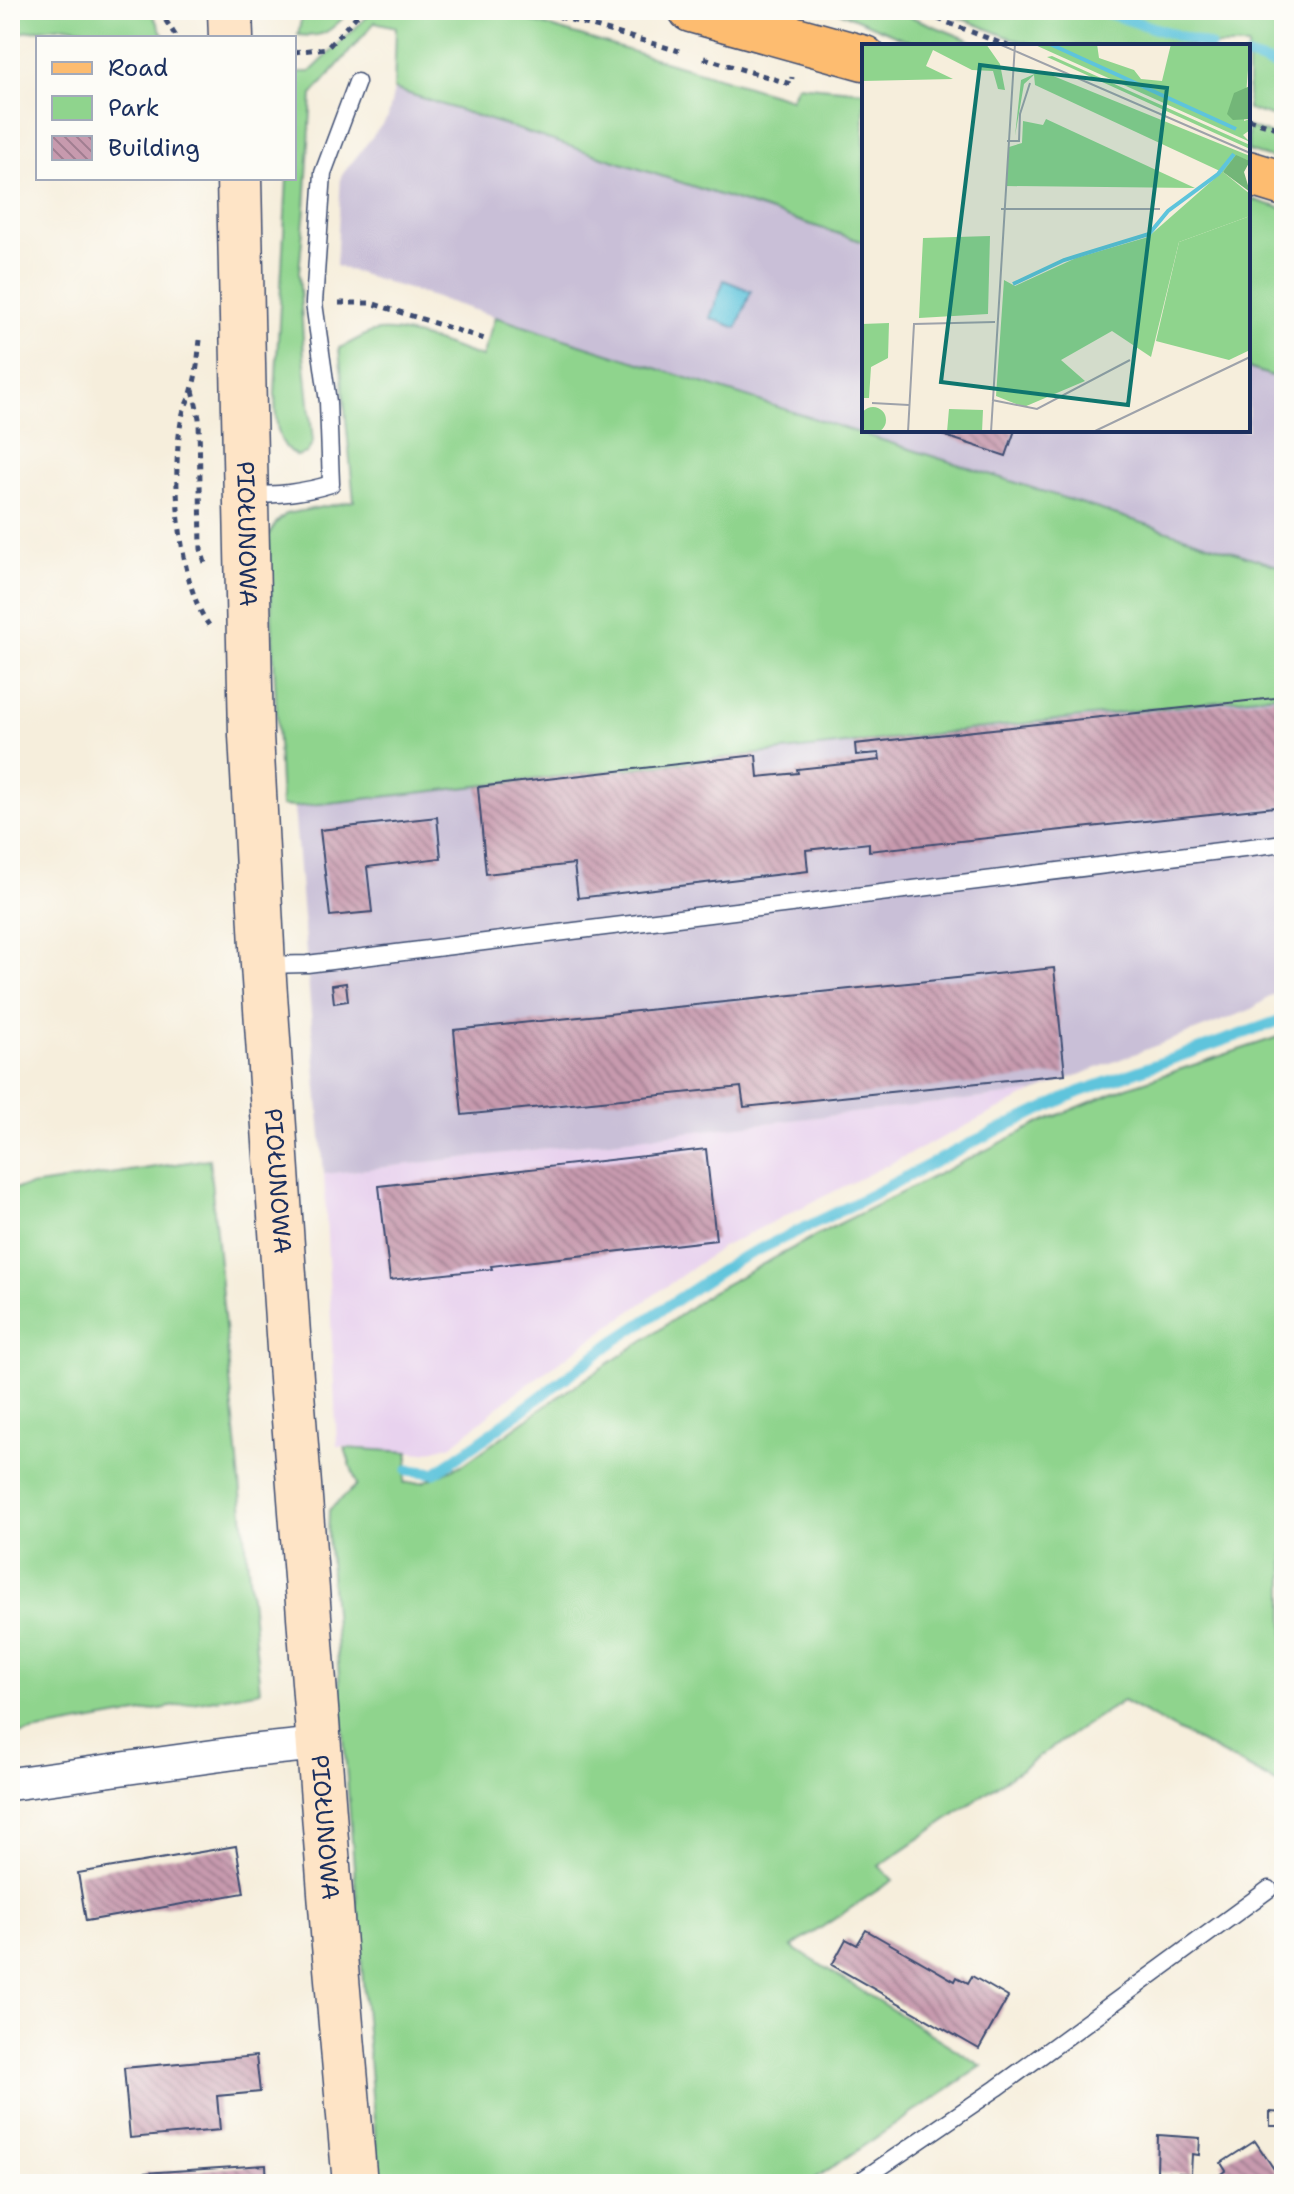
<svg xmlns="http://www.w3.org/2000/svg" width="1294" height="2194" viewBox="0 0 1294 2194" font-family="'Shantell Sans',sans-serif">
<defs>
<pattern id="building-back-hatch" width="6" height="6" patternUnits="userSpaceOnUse" patternTransform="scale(2)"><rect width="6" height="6" fill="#c79aae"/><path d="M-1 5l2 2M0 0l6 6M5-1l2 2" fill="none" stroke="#a17e91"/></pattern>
</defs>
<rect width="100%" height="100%" fill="#fdfcf7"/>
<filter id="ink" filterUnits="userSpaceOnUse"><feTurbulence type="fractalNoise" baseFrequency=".0125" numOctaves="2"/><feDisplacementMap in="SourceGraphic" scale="16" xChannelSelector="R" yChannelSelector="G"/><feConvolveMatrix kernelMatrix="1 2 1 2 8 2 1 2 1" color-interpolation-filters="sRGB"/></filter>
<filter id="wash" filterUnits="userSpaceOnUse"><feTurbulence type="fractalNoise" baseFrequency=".006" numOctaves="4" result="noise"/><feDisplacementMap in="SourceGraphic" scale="32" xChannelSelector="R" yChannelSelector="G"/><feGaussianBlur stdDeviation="1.8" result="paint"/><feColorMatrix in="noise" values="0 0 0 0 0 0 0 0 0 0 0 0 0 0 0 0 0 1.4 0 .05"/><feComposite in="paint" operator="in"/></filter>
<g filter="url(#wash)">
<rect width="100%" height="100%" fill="#f6eedc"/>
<path fill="#e8d2ee" d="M1034,1092L722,1247L515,1393L452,1445L424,1453L337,1446L324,1174Z"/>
<g fill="#c9bfd7">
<path d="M394,89L864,242V430H1248V368L1284,380V568L336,266L341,176L388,117Z"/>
<path d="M1284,694V981L1277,992L1250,1010L1034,1092L324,1174L294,807Z"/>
</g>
<g fill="#8fd48d" stroke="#558276" stroke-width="2">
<path d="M10,10H150L165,38H101L83,29L65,26L10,34Z"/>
<path d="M303,10H351C333,28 326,39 298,35Z"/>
<path d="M374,10H494L791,99L797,85L864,91V242L394,89L396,27L375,22L312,95L305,208L299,272L304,355L313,442L307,453L297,456C274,445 276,417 275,394L287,178H294V72H310Z"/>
<path d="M835,10H894L984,46H921Z"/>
<path d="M940,10H1284V120L1248,109V46H1038L1008,37Z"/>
<path d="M1248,127L1284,138V162L1248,151Z"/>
<path d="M1248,198L1284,209V380L1248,368Z"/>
<path d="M495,317L1284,568V694L294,807L281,806L268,536L277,522L286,514L354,501L339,348C351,344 362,335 373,332C401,325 453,348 482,357Z"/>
<path d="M1284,1035V1787L1123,1701L1084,1726L879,1866L893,1880L792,1947L982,2066L807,2184H379L328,1537L329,1510L357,1485L345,1448L409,1452L404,1483L424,1482L464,1464L558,1397L659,1330L711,1292L817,1235L1042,1122L1127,1087Z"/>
<path d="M209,1159L260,1691L10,1736V1189Z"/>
</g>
<path fill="#5ec4dc" stroke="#3c7a9d" stroke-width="2" d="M724,280L751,291L737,328L710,318Z"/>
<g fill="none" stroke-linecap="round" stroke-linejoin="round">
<g stroke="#5ec4dc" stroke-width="11">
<path d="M1098,10L1210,46"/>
<path d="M1248,57L1284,68"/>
<path d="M408,1470L435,1473L482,1440L616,1340L737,1260L848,1207L979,1139L1079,1092L1284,1019"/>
</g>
</g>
<g id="blocks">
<g fill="url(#building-back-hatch)">
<path d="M927,430H1015L1006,456Z"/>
<path d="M1284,697V806L869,851V843L806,850L808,871L578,898L574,864L486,874L478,787L756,755L758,777L798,773L797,769L880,760L879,753L856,755L855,744Z"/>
<path d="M437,817L441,858L367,867L372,912L330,916L320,830Z"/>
<path d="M1054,968L1065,1074L744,1107L741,1087L462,1115L454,1030Z"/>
<path d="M346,983L348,1001L334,1003L332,985Z"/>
<path d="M706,1149L716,1240L491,1266L492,1269L390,1280L379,1186Z"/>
<path d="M236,1846L244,1893L86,1921L78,1873Z"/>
<path d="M866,1930L955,1981L957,1977L968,1983L972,1976L1008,1997L979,2049L832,1965L846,1939L857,1945Z"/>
<path d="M256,2056L260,2092L217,2096L220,2130L130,2138L124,2068Z"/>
<path d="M1270,2112L1284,2113V2126H1270Z"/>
<path d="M1158,2135L1200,2138L1199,2155L1192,2154L1191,2174L1157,2172Z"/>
<path d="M1255,2141L1284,2184H1221L1216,2178L1226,2171L1221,2163Z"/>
<path d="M266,2165L267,2184H145L144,2173Z"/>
</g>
</g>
</g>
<g filter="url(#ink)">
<use href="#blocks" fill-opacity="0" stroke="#3c4c71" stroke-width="2"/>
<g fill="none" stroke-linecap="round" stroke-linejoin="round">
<defs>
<g id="lane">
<path d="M247,495C277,495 302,493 331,484L328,402L314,303L323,173L357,82"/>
<path d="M265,965L307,964L1284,843"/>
<path d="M856,2184L997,2088L1269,1889"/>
</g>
<path id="street" d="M10,1784L250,1751L319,1744"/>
<g id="secondary">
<path d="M230,10L231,38"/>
<path id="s1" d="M239,178L251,735L263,965L292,1393L334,1945L355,2184"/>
</g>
<g id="primary">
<path d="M691,10L864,58"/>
<path d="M1248,173L1284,184"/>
</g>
</defs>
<use href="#lane" stroke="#3c4c71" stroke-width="19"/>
<use href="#street" stroke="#3c4c71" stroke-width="35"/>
<use href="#secondary" stroke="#3c4c71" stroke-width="47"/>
<use href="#primary" stroke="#3c4c71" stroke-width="47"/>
<g stroke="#3c4c71" stroke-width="5" stroke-dasharray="6 6" stroke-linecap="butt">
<path d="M159,10L177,38"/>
<path d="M536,10L679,51"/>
<path d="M915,10L1008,46"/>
<path d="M294,52L327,48L362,10"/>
<path d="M704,58L791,84L792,77"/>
<path d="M1248,119L1284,130"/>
<path d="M339,303H371L488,340"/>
<path d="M200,340C198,356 197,374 192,390C190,398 185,405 183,413C170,464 177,583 209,625"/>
<path d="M193,390L199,418L201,549L205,563"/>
</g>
<use href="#lane" stroke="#fff" stroke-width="16"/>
<use href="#street" stroke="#fff" stroke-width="32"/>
<use href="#secondary" stroke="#fee4c6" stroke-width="44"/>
<use href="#primary" stroke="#fdbc70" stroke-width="44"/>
</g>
</g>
<g text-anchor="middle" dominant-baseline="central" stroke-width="7" stroke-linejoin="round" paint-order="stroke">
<g font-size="24" fill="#1b2f5e" stroke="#fdfcf7">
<text stroke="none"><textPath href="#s1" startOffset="356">PIOŁUNOWA</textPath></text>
<text stroke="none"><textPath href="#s1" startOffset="1004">PIOŁUNOWA</textPath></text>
<text stroke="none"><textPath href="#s1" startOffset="1652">PIOŁUNOWA</textPath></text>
</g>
</g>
<g transform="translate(862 44)">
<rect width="388" height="388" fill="#f6eedc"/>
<path d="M0,0H124L138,20L143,46L136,45L131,27L110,26L71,6L64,22L91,35L0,37ZM171,0H235L237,14L272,26L279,35L300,37L309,0H388L382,77L388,75V86L381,91L388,98ZM190,12L388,101V105L185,13ZM179,27L388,112V117L377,113L361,128L388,150V172L317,198L289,313L250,287L199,316L223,337L162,363L134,352L142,236L153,242L214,214L286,193L360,128L173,41L172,31L162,40L153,92L159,36ZM184,75L333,144L144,142L147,103L160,99L161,77L181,81ZM128,192L126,270L57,274L61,194ZM27,279L26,314L9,323L7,354H0V280ZM-2 376a13 13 0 1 1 26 0a13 13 0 1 1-26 0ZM87,365L121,366L120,388H85Z" fill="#8fd48d"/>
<path d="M388,42V75L371,76L365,70L372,49ZM374,111L388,117L382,128L388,148L361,128Z" fill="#73b678"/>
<path d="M388,172V306L367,316L294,297L317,198Z" fill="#8fd48d"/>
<path fill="none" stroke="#5ec4dc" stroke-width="4" d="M188,0L374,85M151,240L202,216L287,190L306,167L356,130L372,110"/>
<path fill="none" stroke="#9ea2aa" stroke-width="2" d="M137,0L388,109M145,97H157L158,70L168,39M139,165H298M130,356L175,365L268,316M10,359L47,361M46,388L52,280L133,278M129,388L153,0M231,388L388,313"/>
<path fill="#0f766e" fill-opacity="0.15" stroke="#0f766e" stroke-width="4" d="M118,21L305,44L266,361L79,338Z"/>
<rect width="388" height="388" fill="none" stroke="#1b2f5e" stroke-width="4"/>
</g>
<rect width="1294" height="2194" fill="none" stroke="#fdfcf7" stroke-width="40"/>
<rect x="36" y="36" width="260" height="144" fill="#fdfcf7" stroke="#a3aaba" stroke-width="2"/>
<rect x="52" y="62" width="40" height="12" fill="#fdbc70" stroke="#a3aaba" stroke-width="2"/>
<text x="108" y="76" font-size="24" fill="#1b2f5e">Road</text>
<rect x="52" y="96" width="40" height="24" fill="#8fd48d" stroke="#a3aaba" stroke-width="2"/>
<text x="108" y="116" font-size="24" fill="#1b2f5e">Park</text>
<rect x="52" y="136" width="40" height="24" fill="url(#building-back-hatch)" stroke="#a3aaba" stroke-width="2"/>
<text x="108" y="156" font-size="24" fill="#1b2f5e">Building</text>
</svg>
